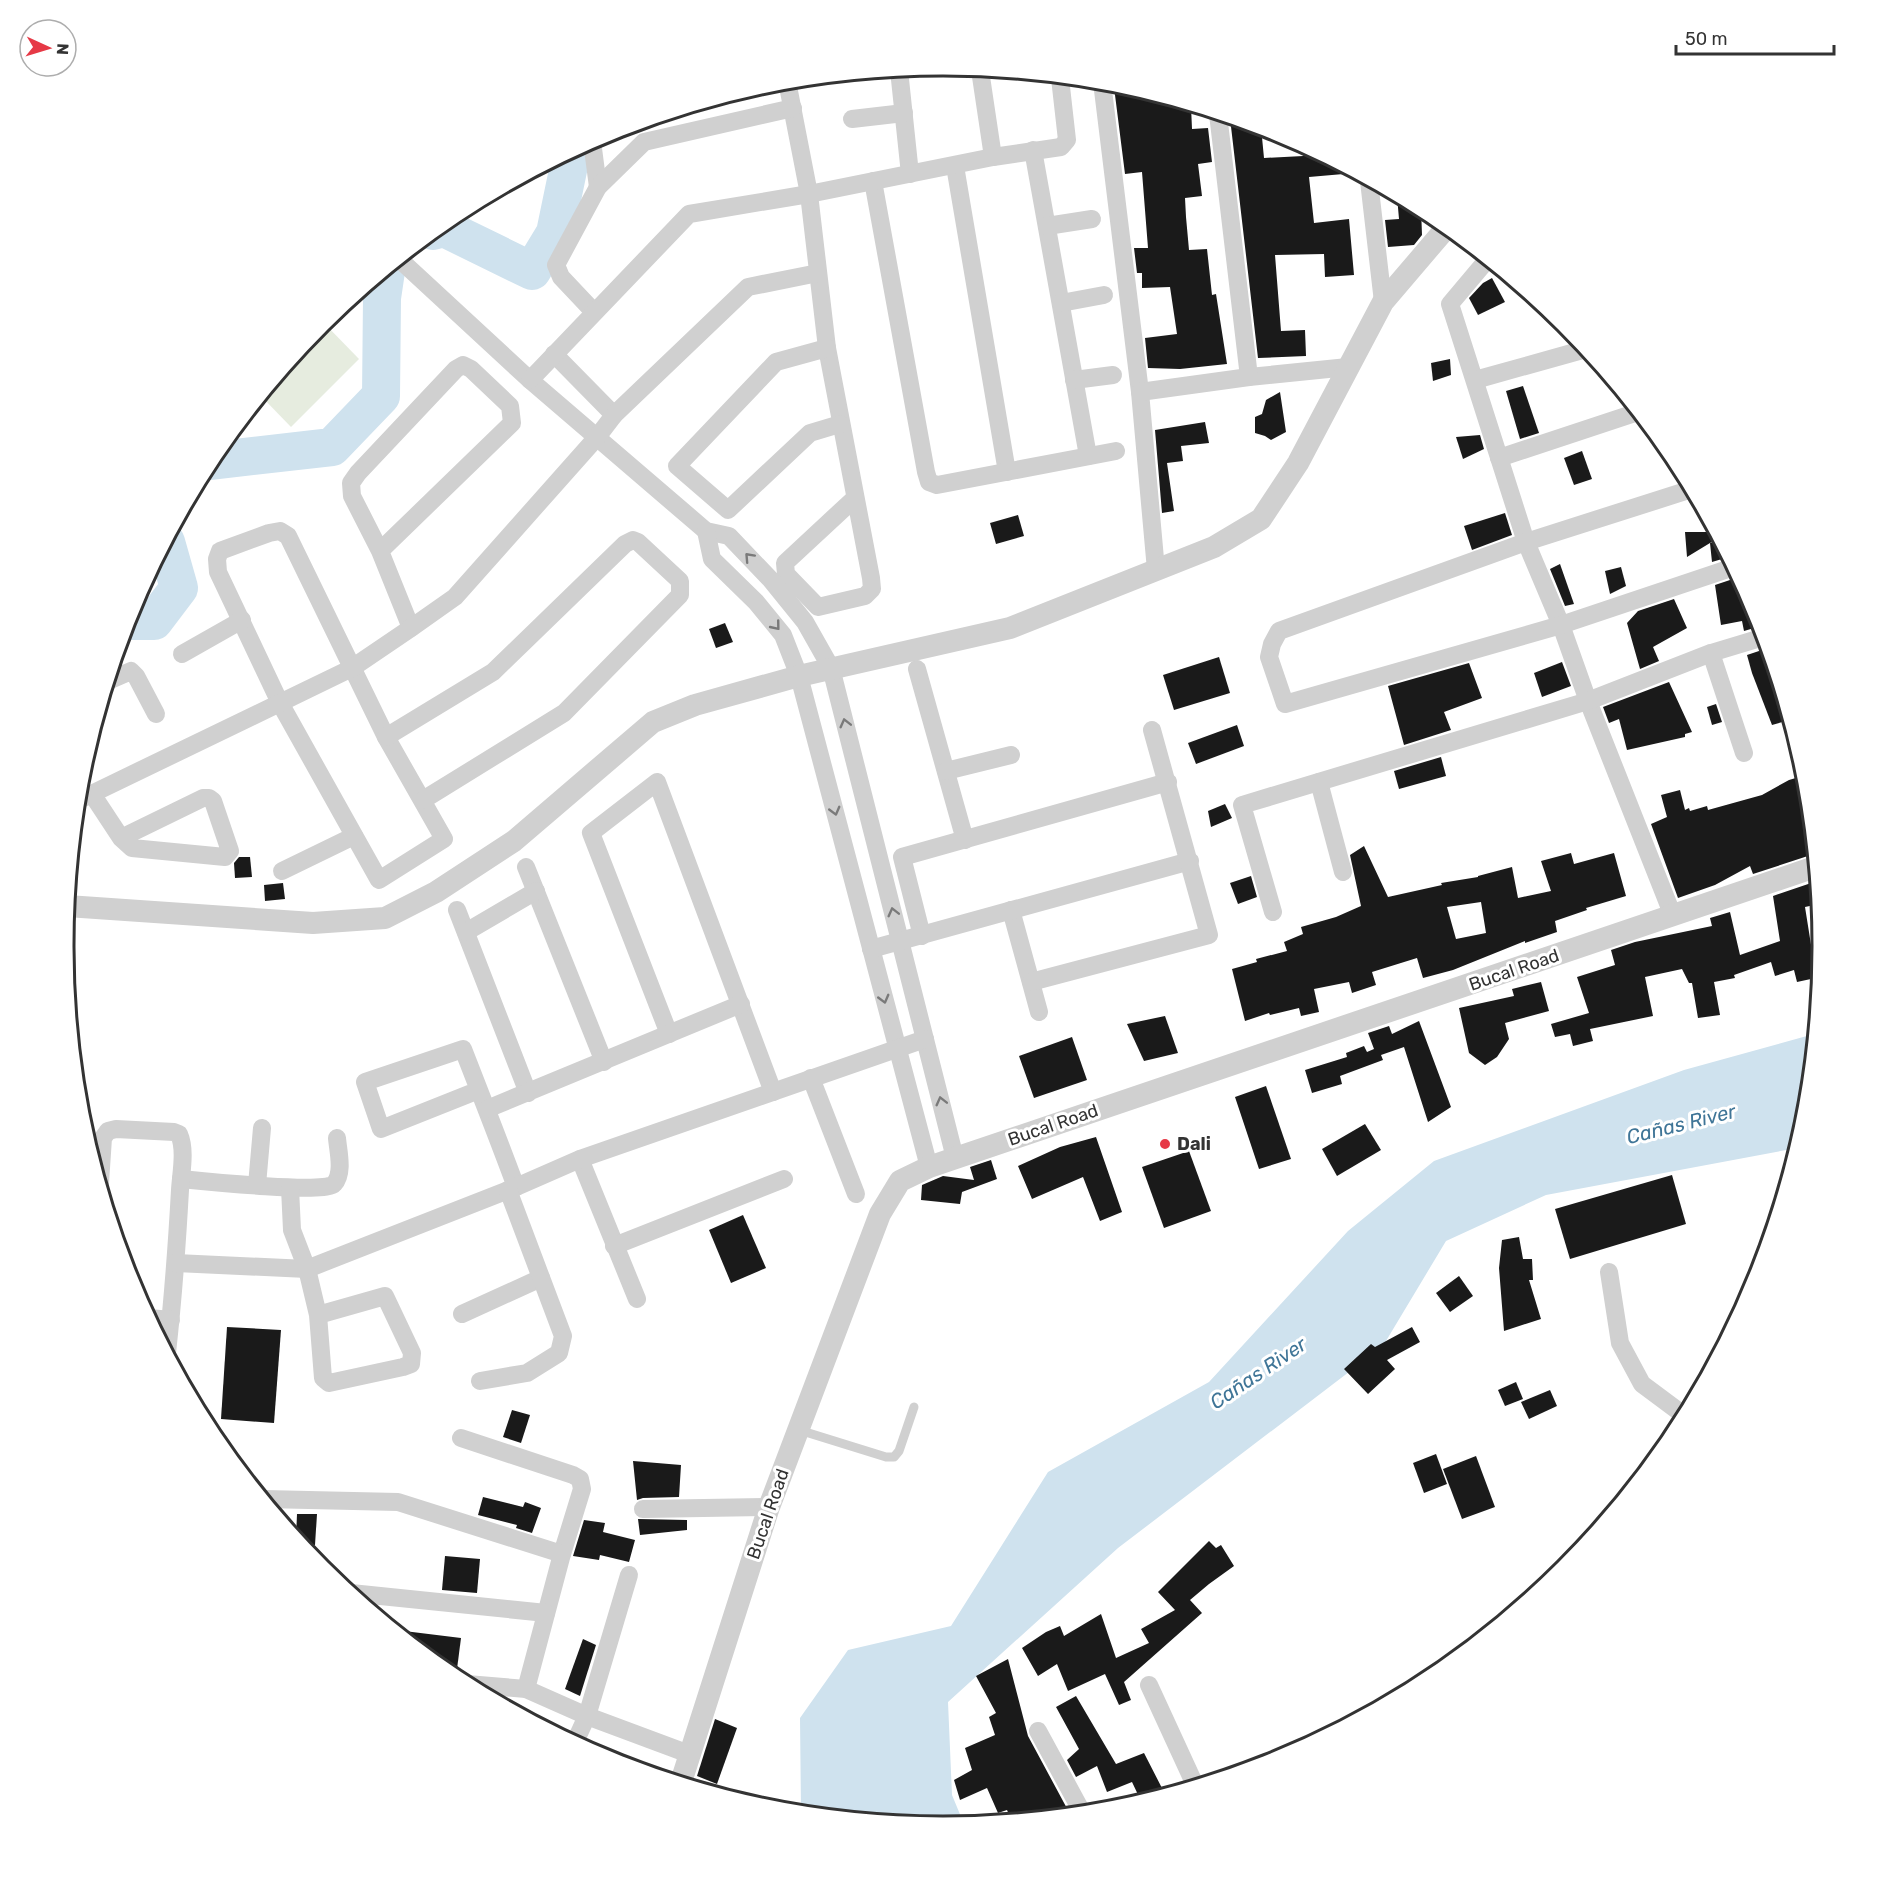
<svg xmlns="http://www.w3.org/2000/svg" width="1886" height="1892" viewBox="0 0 1886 1892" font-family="Rubik,sans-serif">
<rect width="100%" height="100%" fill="#fff"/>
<path fill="#e6ecdf" d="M323,322L359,359L291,427L261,396Z"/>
<path fill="#cfe2ee" d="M1814,1034L1806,1118L1797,1148L1546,1195L1446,1241L1383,1346L1118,1548L948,1702L952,1795L964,1824L943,1826L801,1812L800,1718L848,1650L951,1626L1048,1472L1209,1382L1348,1231L1434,1161L1684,1070Z"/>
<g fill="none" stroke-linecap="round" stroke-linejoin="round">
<g stroke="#cfe2ee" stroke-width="38">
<path d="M433,231L444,228L532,271L555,233L572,151"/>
<path d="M209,461L332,447L381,396L382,298L386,271"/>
<path d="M126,621H154L179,588L166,542"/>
</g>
</g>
<g fill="#1a1a1a" fill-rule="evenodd">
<path d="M1123,85L1191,106L1192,129L1208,128L1212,162L1198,164L1202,196L1185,198L1186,217L1189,250L1207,249L1212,295L1216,294L1227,364L1180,369L1148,368L1145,338L1177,334L1170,287L1142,288V273H1137L1134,248H1148L1142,172L1125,174L1114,87Z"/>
<path d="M1230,118L1261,127L1264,158L1322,155L1355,173L1309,177L1314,223L1349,219L1354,275L1325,277L1324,254L1275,255L1281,331L1305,330L1306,356L1258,358Z"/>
<path d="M1397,196L1421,208L1422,235L1414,245L1388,247L1385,220L1399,219Z"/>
<path d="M1492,278L1505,302L1478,315L1469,298L1483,283Z"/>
<path d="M1450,359L1451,375L1433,381L1431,363Z"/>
<path d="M1523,386L1539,433L1520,439L1506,391Z"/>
<path d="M1280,392L1286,432L1271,440L1265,436L1255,433V417L1262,414L1266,400Z"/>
<path d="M1205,422L1209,443L1181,446L1183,461L1167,463L1174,511L1162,513L1155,430Z"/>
<path d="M1480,435L1484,449L1463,459L1456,437Z"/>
<path d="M1582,451L1592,479L1574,485L1564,458Z"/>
<path d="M1505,513L1512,535L1472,550L1464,526Z"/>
<path d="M1018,515L1024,536L996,544L990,523Z"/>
<path d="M1685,532H1714L1718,537L1710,543L1714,542L1722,559L1712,562L1710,543L1687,557Z"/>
<path d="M1560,564L1574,604L1565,606L1550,569Z"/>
<path d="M1621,567L1626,586L1610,594L1605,571Z"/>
<path d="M1739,577L1756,610L1761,626L1744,631L1742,621L1721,625L1715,585Z"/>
<path d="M1674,599L1687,628L1653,647L1659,661L1640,669L1627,623L1638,611Z"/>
<path d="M725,623L733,642L716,648L709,629Z"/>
<path d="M1768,648L1789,720L1772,725L1752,673L1747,655Z"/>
<path d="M1219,657L1230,693L1174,710L1163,675Z"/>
<path d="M1562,662L1571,686L1542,697L1534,673Z"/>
<path d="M1469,663L1482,698L1444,712L1451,730L1404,745L1388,686Z"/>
<path d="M1669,682L1692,732L1685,734V737L1627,750L1619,719L1609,723L1603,707Z"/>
<path d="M1716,704L1722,722L1712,725L1707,707Z"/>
<path d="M1237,725L1244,746L1196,764L1188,743Z"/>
<path d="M1441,757L1446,776L1399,789L1394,771Z"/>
<path d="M1806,775L1814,854L1753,874L1750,866L1715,885L1678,898L1651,824L1667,817L1661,795L1680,790L1685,810L1689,808L1690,811L1707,806L1708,810L1762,795L1789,780Z"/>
<path d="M1225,804L1232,818L1211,827L1208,811Z"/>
<path d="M1364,846L1388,897L1442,885L1441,883L1478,877V876L1512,867L1518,898L1551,891L1541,861L1571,853L1574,864L1614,853L1626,896L1586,908L1587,910L1555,921L1557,932L1525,943V941L1453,970L1423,978L1417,958L1372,972L1376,985L1352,993L1349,982L1314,989L1319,1012L1301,1016L1299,1008L1270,1015L1269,1013L1245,1021L1232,969L1257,962L1256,959L1287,951L1284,942L1303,934L1301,927L1336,917L1361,906L1350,855ZM1481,902L1486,933L1456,939L1447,907Z"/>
<path d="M239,857H250L252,877L235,878L234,863Z"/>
<path d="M1251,876L1257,897L1238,904L1230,883Z"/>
<path d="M1817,881L1819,904L1805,907L1812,951L1823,949L1820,977L1797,982L1794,970L1775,976L1771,962L1734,975L1735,978L1714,982L1720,1015L1698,1018L1692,983H1689L1682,969L1645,977L1653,1016L1590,1029L1593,1041L1573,1046L1570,1034L1555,1037L1551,1024L1589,1013L1577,977L1615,965L1611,950L1635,942L1712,926L1710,918L1730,912L1740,955L1780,941L1773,896Z"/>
<path d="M283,883L285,899L265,901L264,885Z"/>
<path d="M1541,982L1549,1011L1505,1023L1509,1039L1497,1057L1485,1065L1469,1053L1459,1008L1514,996L1512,989Z"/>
<path d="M1165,1016L1178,1053L1144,1061L1127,1024Z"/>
<path d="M1419,1021L1451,1107L1428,1122L1404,1047L1381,1055L1383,1060L1340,1076L1342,1084L1312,1093L1305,1070L1347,1057L1346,1053L1364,1046L1367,1052L1374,1049L1368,1033L1389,1026L1392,1034Z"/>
<path d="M1072,1037L1087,1080L1034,1098L1019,1056Z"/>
<path d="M1266,1086L1291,1159L1259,1169L1235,1097Z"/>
<path d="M1365,1124L1381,1150L1337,1176L1322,1149Z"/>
<path d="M1096,1137L1122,1212L1100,1221L1083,1177L1032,1199L1018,1166L1060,1147Z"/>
<path d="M1189,1151L1211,1211L1164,1228L1142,1167Z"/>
<path d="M991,1160L997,1179L962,1192L960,1204L921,1200L922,1185L943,1176L974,1180L970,1167Z"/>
<path d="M1672,1175L1686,1224L1570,1259L1555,1209Z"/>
<path d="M743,1215L766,1268L731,1283L709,1230Z"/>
<path d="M1519,1237L1523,1259H1532L1533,1280H1529L1541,1319L1504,1331L1499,1268L1502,1240Z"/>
<path d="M1459,1276L1473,1296L1450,1312L1436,1293Z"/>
<path d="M227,1327L281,1330L274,1423L221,1419Z"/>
<path d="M1412,1327L1420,1342L1387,1360L1395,1369L1368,1394L1344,1369L1371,1344L1375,1347Z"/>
<path d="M1516,1382L1523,1399L1505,1406L1498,1390Z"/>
<path d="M1550,1390L1557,1406L1529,1419L1521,1402Z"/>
<path d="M512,1410L530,1415L521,1443L503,1437Z"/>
<path d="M1436,1454L1447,1484L1424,1493L1413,1463Z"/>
<path d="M1476,1456L1495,1507L1462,1519L1443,1469Z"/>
<path d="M633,1461L681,1465L679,1497L643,1498L637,1500Z"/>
<path d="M483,1497L523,1507L525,1502L541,1508L532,1533L516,1528L517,1525L478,1515Z"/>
<path d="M297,1514H317L315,1545L301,1544L296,1538Z"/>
<path d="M638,1519L687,1520V1530L640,1535Z"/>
<path d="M584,1520L605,1523L603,1532L635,1540L629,1562L600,1555L599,1560L573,1556Z"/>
<path d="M1209,1541L1216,1548L1221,1545L1234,1566L1209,1584L1190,1600L1202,1613L1124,1682L1131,1700L1119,1705L1105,1674L1068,1691L1057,1664L1038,1676L1022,1648L1046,1632L1060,1626L1064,1636L1101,1614L1116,1658L1149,1643L1141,1629L1175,1610L1158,1592Z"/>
<path d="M445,1556L480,1559L477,1593L442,1590Z"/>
<path d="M396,1630L461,1638L457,1669L440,1666Z"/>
<path d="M583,1639L596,1645L580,1696L565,1689Z"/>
<path d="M1008,1659L1028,1736L1070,1814L1011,1819L1007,1810L998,1813L987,1788L960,1800L954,1780L972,1770L965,1748L995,1735L989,1717L996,1713L976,1676Z"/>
<path d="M1076,1696L1116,1764L1144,1753L1165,1794L1141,1801L1132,1782L1107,1792L1097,1766L1076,1777L1067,1760L1079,1749L1056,1707Z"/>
<path d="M715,1719L737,1728L717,1784L697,1776Z"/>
</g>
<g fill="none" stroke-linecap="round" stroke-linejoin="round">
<path stroke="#d0d0d0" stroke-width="9" d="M799,1430L886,1457H894L899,1451L914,1407"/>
<g stroke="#d0d0d0" stroke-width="18">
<path d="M899,70L910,174"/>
<path d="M980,70L993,157"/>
<path d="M787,81L809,194L827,348L871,578L872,589L865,596L818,607L786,574L785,563L855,498"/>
<path d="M1102,82L1140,392L1156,570"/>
<path d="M852,119L904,113"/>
<path d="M592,141L598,187"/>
<path d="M1033,150L1088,456"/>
<path d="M955,166L1007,472"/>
<path d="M873,181L926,472L929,482L937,485L1116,451"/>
<path d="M1369,181L1383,302"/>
<path d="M1047,226L1092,219"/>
<path d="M399,259L530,380L706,531L729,536L771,580L805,622L831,668L955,1158"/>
<path d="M1487,260L1450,304L1526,542L1561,625L1588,701L1673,916"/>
<path d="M1061,303L1104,295"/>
<path d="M594,312L561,277L556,265L598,187L644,142L793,108"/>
<path d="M827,348L776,362L677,466L728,510L810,433L840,424"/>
<path d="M554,354L614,415"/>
<path d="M1249,377L1348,367"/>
<path d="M530,380L689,214L809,194L993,157L1061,147L1067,140L1060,78"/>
<path d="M1074,380L1113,375"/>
<path d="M1475,380L1586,349"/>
<path d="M1140,392L1249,377L1218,114"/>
<path d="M1499,458L1638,412"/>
<path d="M1692,489L1526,542L1279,631L1272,644L1269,657L1285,704L1561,625L1734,567"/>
<path d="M280,531L288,536L386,737L444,839L379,880L280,703L218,572L217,559L220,551L269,533Z"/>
<path d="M706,531L712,559L756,602L783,635L799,676L929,1167"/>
<path d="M380,551L512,423L510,406L471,369L463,365L456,369L358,473L351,483L352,496L380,551L411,628"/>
<path d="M1711,653L1744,753"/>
<path d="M182,654L242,620"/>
<path d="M917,669L965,840"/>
<path d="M108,681L131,671L136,676L156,714"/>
<path d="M386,737L493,672L625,544L633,540L638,542L680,581V595L564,713L423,800"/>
<path d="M946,771L1011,755"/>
<path d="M1319,782L1343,872"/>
<path d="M92,794L121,838L132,848L225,857L230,851L213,801L209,798H203L121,838"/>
<path d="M77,801L352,668L411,628L455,597L598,436L614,415L748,287L818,273"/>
<path d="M526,867L604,1062"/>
<path d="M282,871L354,836"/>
<path d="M457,910L528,1093"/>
<path d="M1011,910L1039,1012"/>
<path d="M1273,912L1242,805L1588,701L1711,653L1764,637"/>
<path d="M466,932L536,891"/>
<path d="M922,936L902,857L1168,782"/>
<path d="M871,949L1190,861"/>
<path d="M1031,982L1209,935L1152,730"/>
<path d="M669,1034L591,833L657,782L773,1092"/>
<path d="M811,1078L856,1194"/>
<path d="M479,1090L381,1129L365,1082L463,1049C481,1095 499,1141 516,1187"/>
<path d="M487,1109L741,1004"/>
<path d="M580,1159L637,1299"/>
<path d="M181,1179C201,1181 326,1194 334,1184C344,1173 338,1151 337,1138"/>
<path d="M100,1183L103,1138L108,1131L116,1129L174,1132L179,1134C186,1150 181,1173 180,1190C177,1244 173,1298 167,1353"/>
<path d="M257,1185L262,1128"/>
<path d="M290,1188L292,1230L307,1269L318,1315L323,1378L329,1383L403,1367L411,1364L412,1353L385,1296L318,1315"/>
<path d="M614,1246L784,1179"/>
<path d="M176,1263L307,1269L516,1187L580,1159L925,1039"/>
<path d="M1609,1272L1620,1343L1642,1384L1685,1416"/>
<path d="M462,1314L541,1278"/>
<path d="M149,1318L171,1320"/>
<path d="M480,1381L527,1373L559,1353L563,1336L508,1190"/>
<path d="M461,1438L573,1475L580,1479L582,1489L562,1554L526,1689"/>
<path d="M264,1499L398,1502L562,1554"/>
<path d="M643,1509L769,1507"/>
<path d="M351,1593L546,1613"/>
<path d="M467,1684L526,1689L587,1716L689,1754"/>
<path d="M1149,1685L1195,1785"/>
<path d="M1038,1731L1082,1812"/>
<path d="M575,1742L587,1716L629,1575"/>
</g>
<g stroke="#d0d0d0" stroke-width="22">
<path d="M67,906L313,923L385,918L436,892L514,841L653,722L695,705L799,676L1010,628L1214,547L1261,519L1298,463L1383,302L1447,227"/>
<path d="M681,1782L769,1507L880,1214L900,1181L929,1167L1815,867"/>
</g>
</g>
<defs><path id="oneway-chevron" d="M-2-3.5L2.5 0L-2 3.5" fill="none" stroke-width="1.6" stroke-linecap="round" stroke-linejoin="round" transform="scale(1.5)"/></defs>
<g stroke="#7a7a7a">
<use href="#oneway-chevron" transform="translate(749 557) rotate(-133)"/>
<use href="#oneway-chevron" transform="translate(776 626) rotate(51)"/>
<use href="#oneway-chevron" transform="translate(845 723) rotate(-104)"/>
<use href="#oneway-chevron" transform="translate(835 811) rotate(75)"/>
<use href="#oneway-chevron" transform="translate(893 912) rotate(-104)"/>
<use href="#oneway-chevron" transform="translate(884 999) rotate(75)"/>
<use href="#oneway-chevron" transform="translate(941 1101) rotate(-104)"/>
</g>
<circle fill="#e63946" stroke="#fff" stroke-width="2" cx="1165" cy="1144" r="6"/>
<g text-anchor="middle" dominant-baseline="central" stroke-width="6" stroke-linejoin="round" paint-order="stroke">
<g font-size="18" fill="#333" stroke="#fff">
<text transform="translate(1514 970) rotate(-19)">Bucal Road</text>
<text transform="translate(1053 1125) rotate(-19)">Bucal Road</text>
<text transform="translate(768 1514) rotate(-71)">Bucal Road</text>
</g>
<g font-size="18" font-weight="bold" fill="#333" stroke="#fff" text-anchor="start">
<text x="1177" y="1144">Dali</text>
</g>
<g font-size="20" font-style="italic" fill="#3f7597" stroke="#fff">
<text transform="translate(1681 1124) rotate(-14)">Cañas River</text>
<text transform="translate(1258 1373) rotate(-34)">Cañas River</text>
</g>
</g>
<path d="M0 0H1886V1892H0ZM943 76H943A869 869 0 0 1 1812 945V947A869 869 0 0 1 943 1816H943A869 869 0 0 1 74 947V945A869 869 0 0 1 943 76Z" fill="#fff" fill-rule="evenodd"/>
<path fill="none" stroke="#333" stroke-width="3" d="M943 76H943A869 869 0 0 1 1812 945V947A869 869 0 0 1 943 1816H943A869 869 0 0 1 74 947V945A869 869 0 0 1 943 76Z"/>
<g transform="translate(48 48) rotate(94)"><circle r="28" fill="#ffffff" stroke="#adadad" stroke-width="1.5"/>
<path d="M0-4.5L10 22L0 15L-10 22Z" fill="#e63946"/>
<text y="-9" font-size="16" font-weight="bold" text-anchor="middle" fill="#333333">N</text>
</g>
<path d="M1676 45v9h158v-9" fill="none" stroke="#333333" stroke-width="3"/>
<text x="1685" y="45" font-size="18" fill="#333333" stroke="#ffffff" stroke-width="4.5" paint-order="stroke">50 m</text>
</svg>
